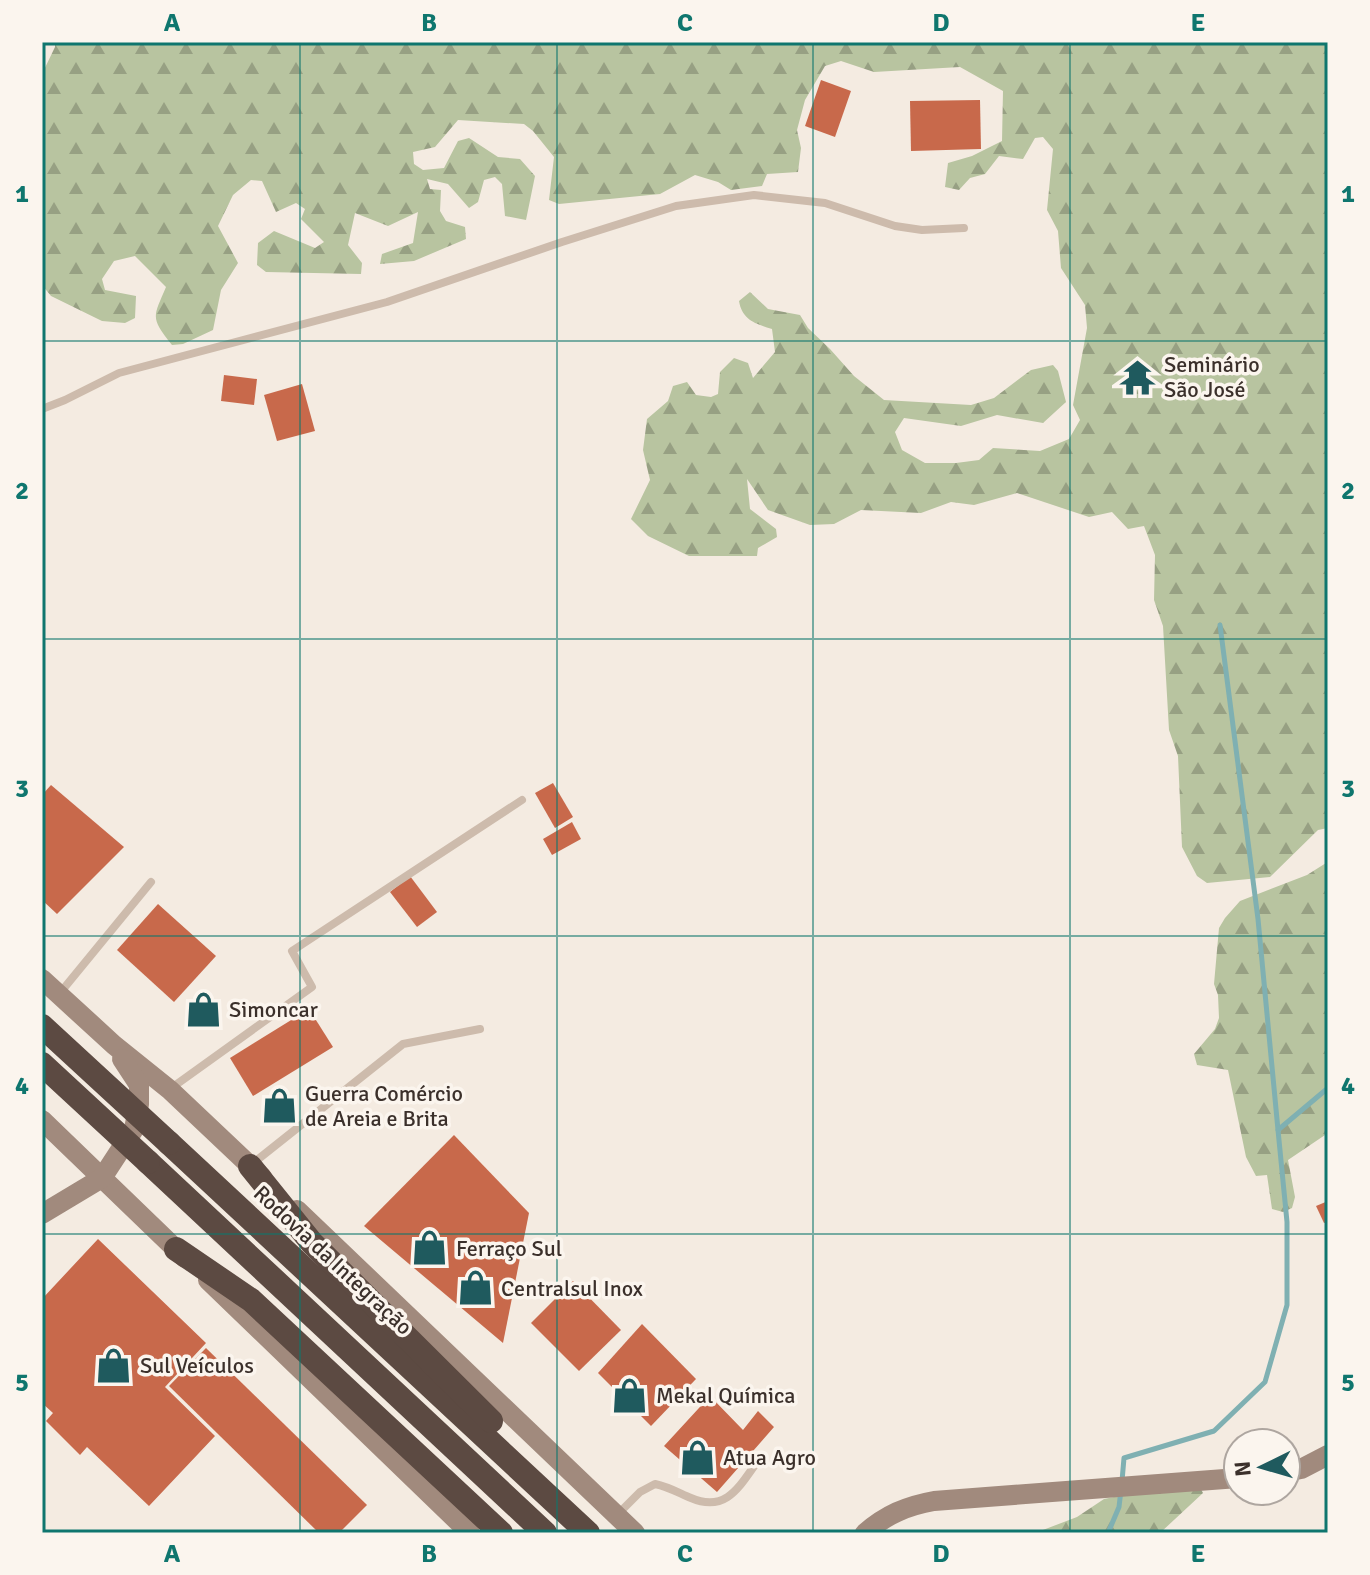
<svg xmlns="http://www.w3.org/2000/svg" width="1370" height="1575" viewBox="0 0 1370 1575" font-family="Signika,sans-serif">
<defs>
<pattern id="forest-firs" width="22" height="20" patternUnits="userSpaceOnUse" patternTransform="scale(2)"><rect width="22" height="20" fill="#b8c4a0"/><path d="M5 1l3.5 6h-7zM16 11l3.5 6h-7z" fill="#97a083"/></pattern>
</defs>
<rect width="100%" height="100%" fill="#f4ebe1"/>
<g fill="url(#forest-firs)">
<path d="M55,42H1328V800L1325,803L1328,828L1318,830L1270,877L1207,883L1197,876L1182,847L1178,756L1169,730L1163,626L1154,600L1155,555L1144,526L1128,529L1112,512L1089,517L1017,493L974,505L951,502L921,513L861,510L834,524L810,525L768,510L747,479L750,509L776,529L777,537L758,548L757,556H689L648,536L631,519L650,480L643,450L647,419L668,401L673,386L687,382L696,395L711,397L718,394L720,372L734,358L748,363L753,378L775,352L772,329C756,324 742,320 739,301L750,292L768,309L800,315L808,328L830,349L854,376L884,400L971,405L994,398L1031,370L1053,365L1058,371L1066,402L1043,423L997,415L961,426L904,418L895,432L902,450L925,463H956L979,460L993,448L1040,451L1069,439L1080,420L1073,405L1087,328L1085,305L1061,268L1058,231L1047,210L1053,149L1043,137L1035,138L1023,159L999,156L985,174L970,178L959,190L945,187L948,163L972,156L1002,141L1003,91L960,67L874,72L841,61L825,66L805,100L797,130L801,148L798,172L767,174L762,186L731,190L718,182L695,175L660,194L559,204L549,200L554,157L533,131L524,124L458,120L435,147L413,152L414,164L423,170L444,168L458,141L469,138L498,157L520,159L535,176L526,220L505,216L502,184L495,177L484,180L478,202L469,208L448,184L427,179L430,189L441,190L440,211L446,221L465,227L466,239L414,261L380,264L382,254L413,243L418,212L388,226L355,213L348,245L362,263L361,274L266,272L257,265L258,243L274,231L315,248L324,242L301,219L305,209L296,203L276,212L262,181L251,180L233,195L218,226L238,263L221,290L213,330L183,344L172,345C150,317 153,318 166,287L135,256L114,261L102,279L105,290L136,296L135,318L125,323L102,321L51,296L42,285V74L55,47Z"/>
<path d="M1328,859V1133L1288,1160L1295,1197L1292,1208L1283,1212L1272,1209L1267,1175L1256,1176L1246,1157L1228,1070L1197,1065L1194,1054L1215,1029L1219,1018L1218,995L1214,984L1219,928L1225,918L1240,901L1307,875L1326,863Z"/>
<path d="M1188,1482L1198,1484L1203,1493L1160,1533H1035L1077,1517L1104,1499Z"/>
</g>
<g fill="none" stroke-linecap="round" stroke-linejoin="round">
<g stroke="#7fb0b2" stroke-width="5">
<path d="M1278,1130L1328,1088"/>
<path d="M1122,1481L1124,1458L1214,1431L1265,1382L1287,1305V1222L1278,1130L1258,919L1220,625"/>
<path d="M1108,1533L1119,1507L1121,1490"/>
</g>
</g>
<g fill="#c8694b">
<path d="M821,80L851,91L835,137L805,126Z"/>
<path d="M980,100L981,149L911,151L910,101Z"/>
<path d="M224,375L257,379L254,405L221,401Z"/>
<path d="M302,384L315,431L277,441L264,395Z"/>
<path d="M553,783L573,817L555,828L535,793Z"/>
<path d="M51,785L124,847L57,914L42,900V795Z"/>
<path d="M572,822L581,839L552,855L543,839Z"/>
<path d="M410,876L437,912L417,927L390,892Z"/>
<path d="M158,904L216,956L174,1002L117,950Z"/>
<path d="M309,1009L333,1047L253,1096L230,1058Z"/>
<path d="M454,1135L529,1213L503,1343L364,1226Z"/>
<path d="M1328,1201V1222L1324,1223L1316,1206Z"/>
<path d="M98,1239L206,1343L165,1387L215,1436L149,1506L87,1447L80,1455L46,1421L53,1413L42,1403V1299Z"/>
<path d="M573,1281L621,1330L579,1371L531,1323Z"/>
<path d="M642,1324L696,1379L651,1426L598,1373Z"/>
<path d="M206,1348L367,1505L339,1533H319L169,1386Z"/>
<path d="M710,1396L743,1430L758,1411L774,1427L717,1492L664,1446Z"/>
</g>
<g fill="none" stroke-linecap="round" stroke-linejoin="round">
<g stroke="#cdbbac" stroke-width="8">
<path d="M42,409L65,400L119,373L387,302L562,242L676,206L754,195L825,203L895,226L922,230L964,228"/>
<path d="M60,993L151,882"/>
<path d="M170,1089L312,987L292,951L522,800"/>
<path d="M252,1164L403,1044L480,1029"/>
<path d="M617,1515L640,1492L655,1484C669,1487 679,1493 691,1498C728,1514 741,1483 760,1458"/>
</g>
<g stroke="#a18a7d" stroke-width="20">
<path d="M42,979L114,1045L170,1090L262,1177"/>
<path d="M42,1120L185,1258"/>
<path d="M297,1210L635,1533"/>
<path d="M42,1214L102,1178L134,1129L139,1104V1085L122,1059"/>
<path d="M208,1280L470,1533"/>
<path d="M1286,1472L1301,1469L1328,1455"/>
<path d="M865,1533C886,1515 906,1506 934,1501L1238,1478"/>
</g>
<g stroke="#5c4a42" stroke-width="24">
<path d="M169,1143L588,1533"/>
<path d="M148,1162L545,1533"/>
<path d="M250,1166L312,1243L491,1421"/>
<path d="M176,1249L251,1300L501,1533"/>
</g>
<g stroke="#5c4a42" stroke-width="24">
<path d="M42,1026L169,1143"/>
<path d="M42,1064L148,1162"/>
</g>
</g>
<path fill="none" stroke="#0f766e" stroke-width="2" stroke-opacity="0.55" d="M300,42V1533M557,42V1533M813,42V1533M1070,42V1533M42,341H1328M42,639H1328M42,936H1328M42,1234H1328"/>
<defs>
<symbol id="temple-bare" viewBox="-9 -9 18 18"><path d="M0-6L5-2H3V0L6.5 2.5H4V6H1.5V3h-3V6H-4V2.5H-6.5L-3 0V-2H-5Z" fill="#1f5a5e" stroke="#fbf5ee" stroke-width="2.5" paint-order="stroke"/></symbol>
<symbol id="shop-bare" viewBox="-9 -9 18 18"><path d="M-5-2.5h2.3a2.7 3.5 0 0 1 5.4 0H5L5.5 6h-11ZM-1.5-2.5h3a1.5 2.3 0 0 0-3 0Z" fill="#1f5a5e" stroke="#fbf5ee" stroke-width="2.5" paint-order="stroke"/></symbol>
</defs>
<g fill-rule="evenodd">
<use href="#temple-bare" x="1112" y="352" width="51" height="51"/>
<use href="#shop-bare" x="178" y="984" width="51" height="51"/>
<use href="#shop-bare" x="254" y="1080" width="51" height="51"/>
<use href="#shop-bare" x="404" y="1222" width="51" height="51"/>
<use href="#shop-bare" x="450" y="1262" width="51" height="51"/>
<use href="#shop-bare" x="88" y="1340" width="51" height="51"/>
<use href="#shop-bare" x="604" y="1370" width="51" height="51"/>
<use href="#shop-bare" x="672" y="1432" width="51" height="51"/>
</g>
<g text-anchor="middle" dominant-baseline="central" stroke-width="7" stroke-linejoin="round" paint-order="stroke">
<g font-size="22" fill="#3b302b" stroke="#fbf5ee" text-anchor="start">
<text x="1164" y="364">Seminário<tspan x="1164" dy="25">São José</tspan></text>
<text x="229" y="1009">Simoncar</text>
<text x="305" y="1093">Guerra Comércio<tspan x="305" dy="25">de Areia e Brita</tspan></text>
<text x="456" y="1248">Ferraço Sul</text>
<text x="501" y="1288">Centralsul Inox</text>
<text x="140" y="1365">Sul Veículos</text>
<text x="656" y="1395">Mekal Química</text>
<text x="723" y="1457">Atua Agro</text>
</g>
<g font-size="22" fill="#3b302b" stroke="#fbf5ee">
<text transform="translate(333 1260) rotate(43)">Rodovia da Integração</text>
</g>
</g>
<rect width="1370" height="1575" fill="none" stroke="#fbf5ee" stroke-width="88"/>
<g transform="translate(1262 1467) rotate(265)"><circle r="38" fill="#fbf5ee" stroke="#aea6a0" stroke-width="2"/>
<path d="M0-6L14 30L0 20L-14 30Z" fill="#1f5a5e"/>
<text y="-12" font-size="22" font-weight="bold" text-anchor="middle" fill="#3b302b">N</text>
</g>
<rect x="44" y="44" width="1282" height="1487" fill="none" stroke="#0f766e" stroke-width="3"/>
<g font-size="26" text-anchor="middle" font-weight="bold" fill="#0f766e">
<text x="172" y="31">A</text>
<text x="429" y="31">B</text>
<text x="685" y="31">C</text>
<text x="941" y="31">D</text>
<text x="1198" y="31">E</text>
<text x="22" y="202">1</text>
<text x="1348" y="202">1</text>
<text x="22" y="499">2</text>
<text x="1348" y="499">2</text>
<text x="22" y="797">3</text>
<text x="1348" y="797">3</text>
<text x="22" y="1094">4</text>
<text x="1348" y="1094">4</text>
<text x="22" y="1391">5</text>
<text x="1348" y="1391">5</text>
<text x="172" y="1562">A</text>
<text x="429" y="1562">B</text>
<text x="685" y="1562">C</text>
<text x="941" y="1562">D</text>
<text x="1198" y="1562">E</text>
</g>
</svg>
